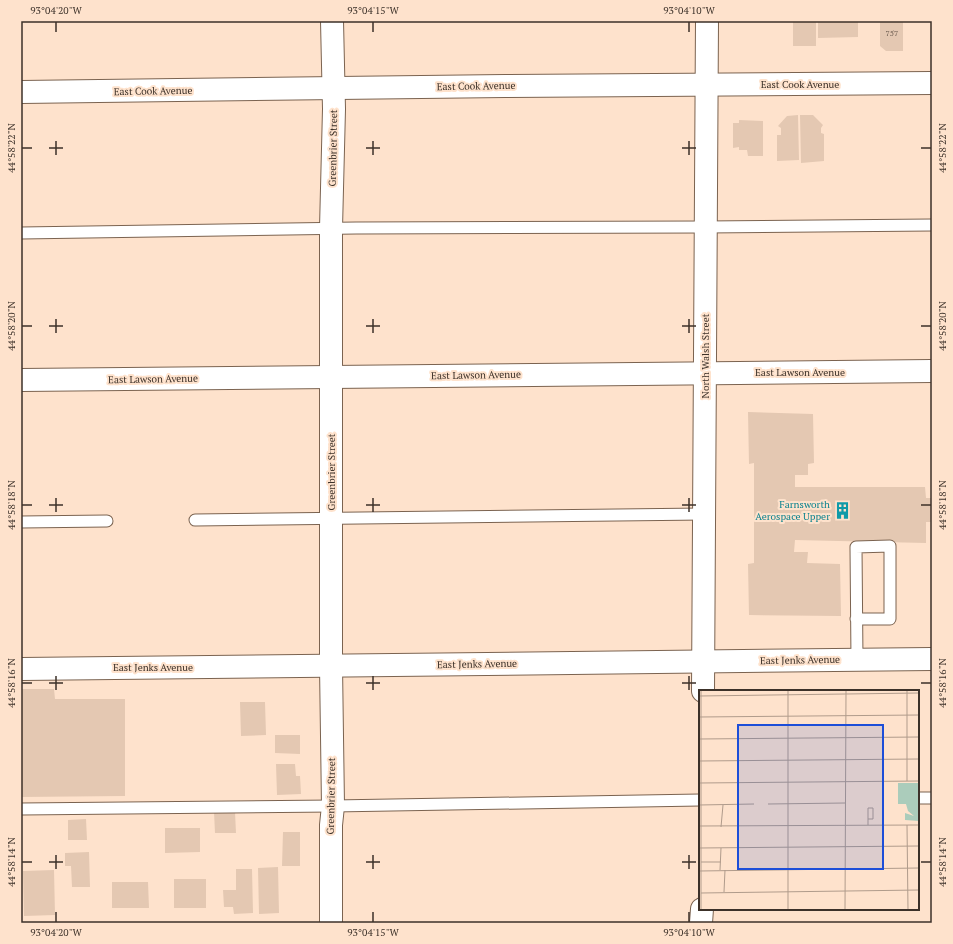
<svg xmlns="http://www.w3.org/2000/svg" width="953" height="944" viewBox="0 0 953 944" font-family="'PT Serif',serif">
<rect width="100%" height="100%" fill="#fee2cc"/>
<g fill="#e4c8b2">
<rect x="793" y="21" width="23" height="25"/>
<path d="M818,21H858V37L818,38Z"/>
<path d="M880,21H903V51H886L880,46Z"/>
<path d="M798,115L799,160L777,161V135H781V128L778,126L787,116Z"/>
<path d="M800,115H813L823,125L821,128V133L824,134V161L801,163Z"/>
<path d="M739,120L763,121V156H748L747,150H739V147L733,148V123H739Z"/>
<path d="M748,412L813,414L814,463L808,464V475H795V487H925L926,498H932V522H926V543L795,540L794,552H808L807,563L840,564L841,616L749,615L748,564L754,563V463L749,464Z"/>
<path d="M21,689H54L55,699H125V796L21,797Z"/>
<path d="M240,702H265L266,735L241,736Z"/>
<path d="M275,735H300V754L275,753Z"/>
<path d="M276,764H295L296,776H300L301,794L277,795Z"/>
<path d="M214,812H235L236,833H215Z"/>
<path d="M86,819L87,840H68V820Z"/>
<path d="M165,828H200V852L165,853Z"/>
<path d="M283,832H300V866H282Z"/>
<path d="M89,852L90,887H72L71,866H65V853Z"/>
<path d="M278,867L279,913L259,914L258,868Z"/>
<path d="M236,869H252L253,913L234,914L233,907H224L223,890H236Z"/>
<path d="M54,870L55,915L24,916L23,871Z"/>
<rect x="174" y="879" width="32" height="29"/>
<path d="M112,882H148L149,908H112Z"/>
</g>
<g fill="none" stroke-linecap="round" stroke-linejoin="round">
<defs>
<g id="service">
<path d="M21,233L356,228L705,227L932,225"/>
<path d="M195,520L704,514"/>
<path d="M21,522L107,521"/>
<path d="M856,619H890V546L856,547L857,660"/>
<path d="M918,798H932"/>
<path d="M21,809L333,806L700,800"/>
</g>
<g id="minor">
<path d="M21,92L505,86L932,83"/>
<path d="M21,380L932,371"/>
<path d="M21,669L932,659"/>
<path d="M703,691L707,21"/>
<path d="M331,923V825L333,806L331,666V228L334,109L332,21"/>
<path d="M701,923L702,909"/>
</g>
</defs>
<use href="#service" stroke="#7b6350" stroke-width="13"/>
<use href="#minor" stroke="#7b6350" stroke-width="24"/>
<use href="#service" stroke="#fff" stroke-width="11"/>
<use href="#minor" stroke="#fff" stroke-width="22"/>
</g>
<path fill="none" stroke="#3c3129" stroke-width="1.5" d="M56,22V32M373,22V32M689,22V32M56,141V155M373,141V155M689,141V155M22,148H32M49,148H63M366,148H380M682,148H696M921,148H931M56,319V333M373,319V333M689,319V333M22,326H32M49,326H63M366,326H380M682,326H696M921,326H931M56,498V512M373,498V512M689,498V512M22,505H32M49,505H63M366,505H380M682,505H696M921,505H931M56,676V690M373,676V690M689,676V690M22,683H32M49,683H63M366,683H380M682,683H696M921,683H931M56,855V869M373,855V869M689,855V869M22,862H32M49,862H63M366,862H380M682,862H696M921,862H931M56,912V922M373,912V922M689,912V922"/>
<defs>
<symbol id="building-bare" viewBox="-9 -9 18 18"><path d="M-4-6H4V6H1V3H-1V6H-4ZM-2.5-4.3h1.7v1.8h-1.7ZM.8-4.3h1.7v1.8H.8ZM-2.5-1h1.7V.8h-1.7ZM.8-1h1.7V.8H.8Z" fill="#0f9aa8" stroke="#fee2cc" stroke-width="2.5" paint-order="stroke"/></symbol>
</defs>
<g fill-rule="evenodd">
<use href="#building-bare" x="830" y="498" width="25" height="25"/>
</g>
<g text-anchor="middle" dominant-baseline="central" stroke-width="4" stroke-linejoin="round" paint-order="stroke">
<g font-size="8" fill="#66574b">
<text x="892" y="33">757</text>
</g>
<g font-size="10" fill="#3c3129" stroke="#fee2cc">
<text x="800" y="84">East Cook Avenue</text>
<text transform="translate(476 86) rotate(-1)">East Cook Avenue</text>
<text transform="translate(153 91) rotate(-1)">East Cook Avenue</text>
<text transform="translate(333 148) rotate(-89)">Greenbrier Street</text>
<text transform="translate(705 356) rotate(-90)">North Walsh Street</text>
<text x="800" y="372">East Lawson Avenue</text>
<text transform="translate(476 375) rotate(-1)">East Lawson Avenue</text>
<text transform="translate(153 379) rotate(-1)">East Lawson Avenue</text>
<text transform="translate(331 472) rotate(-90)">Greenbrier Street</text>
<text transform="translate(800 660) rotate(-1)">East Jenks Avenue</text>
<text transform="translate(477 664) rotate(-1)">East Jenks Avenue</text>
<text x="153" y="667">East Jenks Avenue</text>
<text transform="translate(331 796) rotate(-89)">Greenbrier Street</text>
</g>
<g font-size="10" fill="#0d838f" stroke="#fee2cc" text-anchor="end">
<text x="830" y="504">Farnsworth<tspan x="830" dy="12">Aerospace Upper</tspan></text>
</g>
</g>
<g transform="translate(699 690)">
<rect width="220" height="220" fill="#fee2cc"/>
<path d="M199,93H220V131L206,130V123L215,126L209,121L207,114H199Z" fill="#abccbb"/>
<path fill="none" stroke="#b09b8b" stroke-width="1" d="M0,6L220,3M0,27L220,25M0,49L220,47M0,71L220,69M208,91V1M0,93L220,91M69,114L146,113M0,115L55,114M169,129H174V118H169V135M208,135L209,220M0,136L220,135M22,137L24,115M0,158L220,156M2,172H22M21,180L22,158M0,181L220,178M25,202L26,180M2,203L220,200M2,220V0M89,220V0M146,220L147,0"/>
<path fill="#1d4ed8" fill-opacity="0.15" stroke="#1d4ed8" stroke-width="2" d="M39,35H184V179H39Z"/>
<rect width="220" height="220" fill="none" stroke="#3c3129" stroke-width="2"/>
</g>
<rect width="953" height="944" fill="none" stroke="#fee2cc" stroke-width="44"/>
<rect x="22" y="22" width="909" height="900" fill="none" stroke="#3c3129" stroke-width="1.5"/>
<g font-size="10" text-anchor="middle" fill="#3c3129">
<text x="56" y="14">93°04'20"W</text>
<text x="373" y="14">93°04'15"W</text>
<text x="689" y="14">93°04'10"W</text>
<text transform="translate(11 148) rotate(-90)" y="4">44°58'22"N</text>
<text transform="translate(942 148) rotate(-90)" y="4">44°58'22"N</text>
<text transform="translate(11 326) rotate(-90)" y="4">44°58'20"N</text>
<text transform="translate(942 326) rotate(-90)" y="4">44°58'20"N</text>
<text transform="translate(11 505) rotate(-90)" y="4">44°58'18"N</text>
<text transform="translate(942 505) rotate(-90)" y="4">44°58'18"N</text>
<text transform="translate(11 683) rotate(-90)" y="4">44°58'16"N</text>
<text transform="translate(942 683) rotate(-90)" y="4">44°58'16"N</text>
<text transform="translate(11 862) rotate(-90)" y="4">44°58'14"N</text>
<text transform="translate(942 862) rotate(-90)" y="4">44°58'14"N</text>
<text x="56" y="936">93°04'20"W</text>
<text x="373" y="936">93°04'15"W</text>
<text x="689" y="936">93°04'10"W</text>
</g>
</svg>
